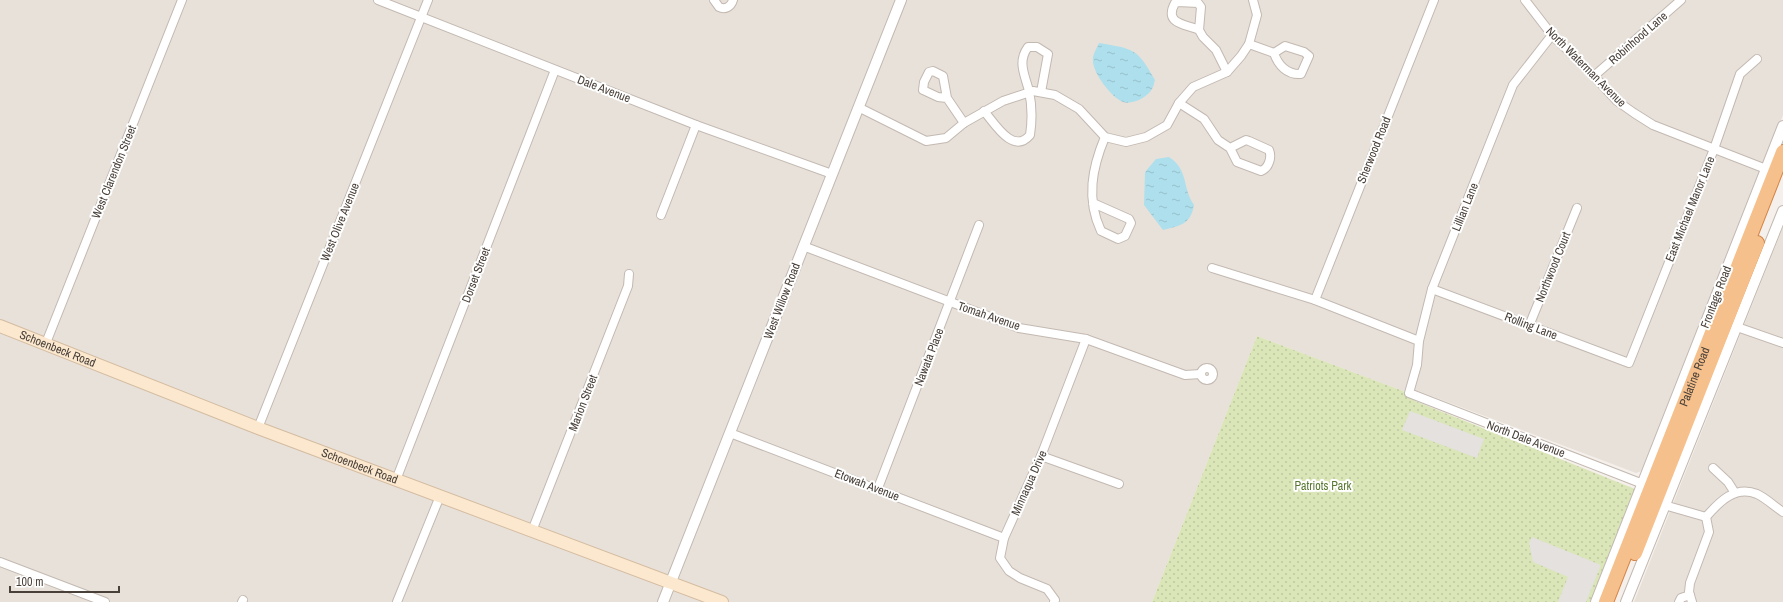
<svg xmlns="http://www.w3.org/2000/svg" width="1783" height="602" viewBox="0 0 1783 602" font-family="'Archivo Narrow',sans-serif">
<defs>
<pattern id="park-dots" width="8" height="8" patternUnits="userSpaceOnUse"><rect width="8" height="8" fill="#dae6b7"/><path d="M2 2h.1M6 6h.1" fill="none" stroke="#bdc69e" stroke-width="1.8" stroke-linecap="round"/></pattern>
<pattern id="water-ripples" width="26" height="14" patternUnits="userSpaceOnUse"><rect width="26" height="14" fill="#addfec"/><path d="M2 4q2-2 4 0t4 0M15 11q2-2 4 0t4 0" fill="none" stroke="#96c0cb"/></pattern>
</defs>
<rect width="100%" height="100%" fill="#f5f0eb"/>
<g fill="#e8e1da">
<path d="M0,0H1783V115L1642,471L1636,473L1418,391H1403L1257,336L1152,602H0Z"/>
<path d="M1783,227V602H1634Z"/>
</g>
<path fill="url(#park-dots)" d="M1257,336L1403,391L1415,401L1635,489L1590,602H1152Z"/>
<g fill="#e4e1df">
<path d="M1410,411L1484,439L1477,458L1402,430Z"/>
<path d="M1532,537L1601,565L1586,602H1558L1568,577L1533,562L1529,543Z"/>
</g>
<g fill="url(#water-ripples)">
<path d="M1099,43C1134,49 1137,48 1155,80C1154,82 1154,86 1152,89C1148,97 1132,105 1123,102C1111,97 1093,73 1093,61C1092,55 1097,48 1099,43Z"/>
<path d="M1169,157C1189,170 1182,188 1194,205C1191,224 1180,226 1163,230L1144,205L1145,172L1156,159Z"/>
</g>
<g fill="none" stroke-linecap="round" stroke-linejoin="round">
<defs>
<g id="minor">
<path d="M378,0L696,125L832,174"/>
<path d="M714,0L719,7C725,10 731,7 733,0"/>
<path d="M1525,0L1552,35L1594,76L1617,101L1634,113L1653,125L1766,169"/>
<path d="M1199,30C1187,24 1163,25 1175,3L1178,2L1198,3L1201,7L1199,30L1203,37L1216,50L1227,72"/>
<path d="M1552,35L1513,85L1432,289L1419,341L1417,365L1409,393L1643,484"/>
<path d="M1249,44L1274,53"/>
<path d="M1285,46L1304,52L1309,56L1301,74C1287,75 1278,65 1274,53Z"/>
<path d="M1594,76L1681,0"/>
<path d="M947,98L938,97L923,90L924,82L929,72L933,71L943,76L947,98L964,123"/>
<path d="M1179,103L1204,119L1218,140L1230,148L1237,162L1261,171C1269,168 1272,157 1269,150L1249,141L1246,140L1230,148"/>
<path d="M860,108L926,141L946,138L964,123L1003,101L1033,91L1055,95L1079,109L1105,137L1126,142L1146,137L1167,125L1179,103L1193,87L1227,72L1241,56L1249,44L1257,15L1253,0"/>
<path d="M984,111C995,124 1013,155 1030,135C1032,122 1032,105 1029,91C1025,75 1017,62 1028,47H1037L1048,54L1041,92"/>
<path d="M1093,203L1129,219L1131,223L1125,236L1118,239L1101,231C1086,199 1092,168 1105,137"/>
<path d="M661,215L696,125"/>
<path d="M803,246L1019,328L1086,339L1185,375L1201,374"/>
<path d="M1212,268L1315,300L1419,341"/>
<path d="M1432,289L1629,363L1714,149L1740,74L1757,59"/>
<path d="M1315,300L1434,0"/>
<path d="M1529,326L1577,208"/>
<path d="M1737,327L1783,343"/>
<path d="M46,343L182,0"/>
<circle cx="1207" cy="374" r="6"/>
<path d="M258,428L428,0"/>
<path d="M730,433L1004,538"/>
<path d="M1041,456L1119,484"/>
<path d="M1713,468L1728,482L1735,493"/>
<path d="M396,480L555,70"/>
<path d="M878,488L979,225"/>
<path d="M1664,505L1706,517C1719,502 1735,485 1757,494C1766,498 1775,507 1783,512"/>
<path d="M532,531L628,286L629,274"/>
<path d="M0,562L105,602"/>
<path d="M242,602L243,600"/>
<path d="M397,602L440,496"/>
<path d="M1054,602L1055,600L1047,589L1020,578L1009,571L1000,558L1004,538L1041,456L1086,339"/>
<path d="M1679,602L1681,598L1690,595"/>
<path d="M1692,602L1689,592L1690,583L1709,532L1706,517"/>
</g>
<g id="tertiary">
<path d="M663,602L901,0"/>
<path d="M1596,602L1783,126"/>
<path d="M1626,602L1783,211"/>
</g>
<g id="secondary">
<path id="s1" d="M0,326L258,428L722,602"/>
</g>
<g id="trunk">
<path d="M1635,553L1757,243"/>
<path id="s2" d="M1606,602L1783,152"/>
</g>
</defs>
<use href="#minor" stroke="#c3b9b1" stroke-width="10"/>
<use href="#tertiary" stroke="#c3b9b1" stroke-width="12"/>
<use href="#secondary" stroke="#d4bca0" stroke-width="14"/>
<use href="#trunk" stroke="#d48446" stroke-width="16"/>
<use href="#minor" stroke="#fff" stroke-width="8"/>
<use href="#tertiary" stroke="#fff" stroke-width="10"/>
<use href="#secondary" stroke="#fbe8cf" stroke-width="12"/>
<use href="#trunk" stroke="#f6c08c" stroke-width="14"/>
</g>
<g text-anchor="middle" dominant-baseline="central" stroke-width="4" stroke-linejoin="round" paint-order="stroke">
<g font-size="12" fill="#494039" stroke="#fff">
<text transform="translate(1638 38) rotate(-41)">Robinhood Lane</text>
<text transform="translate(1586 67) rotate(45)">North Waterman Avenue</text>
<text transform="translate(604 89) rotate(21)">Dale Avenue</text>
<text transform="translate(1374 150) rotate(-68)">Sherwood Road</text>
<text transform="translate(114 172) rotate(-68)">West Clarendon Street</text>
<text transform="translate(1465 207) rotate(-68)">Lillian Lane</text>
<text transform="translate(1690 209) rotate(-68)">East Michael Manor Lane</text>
<text transform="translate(340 222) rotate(-68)">West Olive Avenue</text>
<text transform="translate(1553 267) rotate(-68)">Northwood Court</text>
<text transform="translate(476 275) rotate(-69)">Dorset Street</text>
<text transform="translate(1716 297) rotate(-69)">Frontage Road</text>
<text transform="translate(782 301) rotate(-69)">West Willow Road</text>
<text transform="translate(989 316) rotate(19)">Tomah Avenue</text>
<text transform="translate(1531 326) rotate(21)">Rolling Lane</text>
<text stroke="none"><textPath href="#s1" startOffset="62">Schoenbeck Road</textPath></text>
<text transform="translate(929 357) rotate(-69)">Nawata Place</text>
<text stroke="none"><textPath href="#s2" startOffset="242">Palatine Road</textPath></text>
<text transform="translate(583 403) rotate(-69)">Marion Street</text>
<text transform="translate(1526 439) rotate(21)">North Dale Avenue</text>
<text stroke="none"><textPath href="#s1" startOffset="386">Schoenbeck Road</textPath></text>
<text transform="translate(1029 483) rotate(-66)">Minnaqua Drive</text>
<text transform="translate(867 485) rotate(21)">Etowah Avenue</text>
</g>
<g font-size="12" fill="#597730" stroke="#fff">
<text x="1323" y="486">Patriots Park</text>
</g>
</g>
<path d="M10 586v6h109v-6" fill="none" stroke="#494039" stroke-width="2"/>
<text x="16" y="586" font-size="12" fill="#494039" stroke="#ffffff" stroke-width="3" paint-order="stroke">100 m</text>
</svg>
